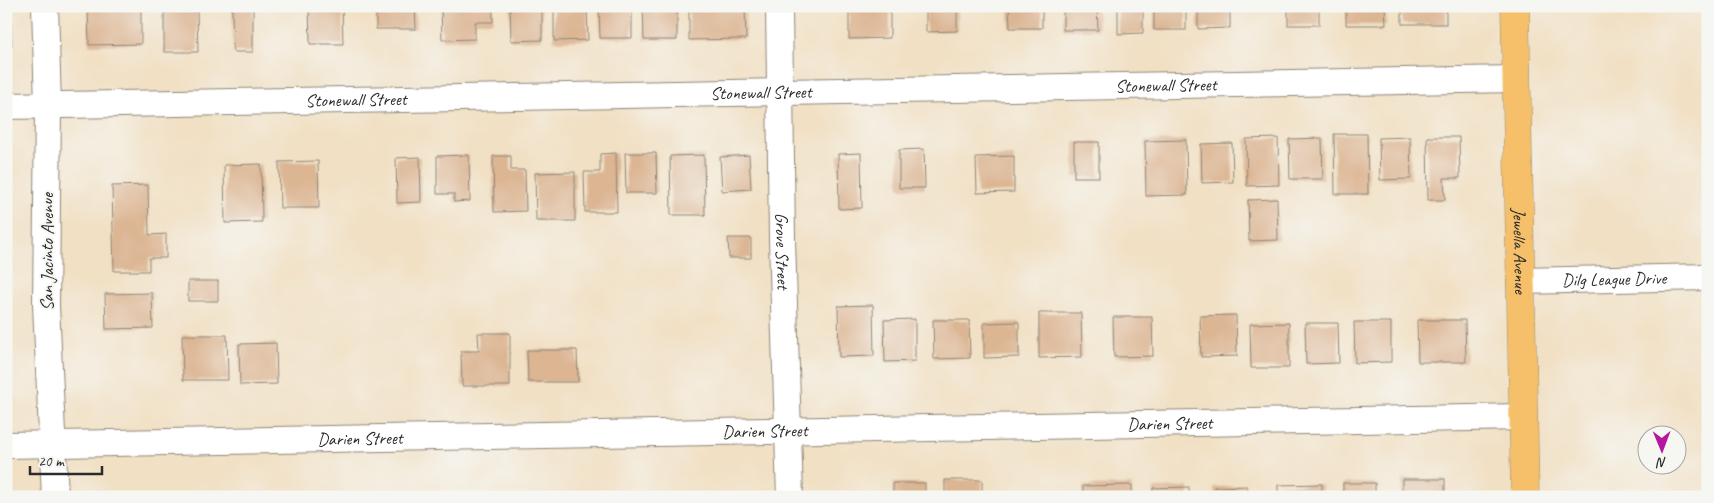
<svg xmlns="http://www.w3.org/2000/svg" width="1714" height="503" viewBox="0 0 1714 503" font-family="Caveat,sans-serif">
<rect width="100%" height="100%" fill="#f6f6f2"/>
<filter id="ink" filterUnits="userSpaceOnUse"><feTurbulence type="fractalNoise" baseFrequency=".02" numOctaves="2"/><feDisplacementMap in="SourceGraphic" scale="10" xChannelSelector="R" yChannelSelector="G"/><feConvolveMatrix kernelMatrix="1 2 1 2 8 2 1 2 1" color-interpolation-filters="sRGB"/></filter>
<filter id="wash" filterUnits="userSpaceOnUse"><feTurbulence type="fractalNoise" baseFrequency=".0096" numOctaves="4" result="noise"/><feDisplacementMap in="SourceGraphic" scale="20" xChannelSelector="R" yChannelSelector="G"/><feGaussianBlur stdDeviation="1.12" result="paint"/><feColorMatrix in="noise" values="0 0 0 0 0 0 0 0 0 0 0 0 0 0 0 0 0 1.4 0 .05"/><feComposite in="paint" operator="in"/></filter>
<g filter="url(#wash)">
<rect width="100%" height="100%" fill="#f1e0c4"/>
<g id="blocks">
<g fill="#dcb593">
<path d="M232,6H253V52H233Z"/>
<path d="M309,6H342L343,44H310Z"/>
<path d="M376,6H415L416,29H376Z"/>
<path d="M441,6H493V22H475V39L442,40Z"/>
<path d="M510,6H542V40L511,41Z"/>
<path d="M554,6H587L588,40L554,41Z"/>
<path d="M599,6H632V38H600Z"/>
<path d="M643,6H677V40H644Z"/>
<path d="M689,6H745L746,39L689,40Z"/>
<path d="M849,6H890V38L849,39Z"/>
<path d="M926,6H957V31L926,32Z"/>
<path d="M1009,6H1042V28H1010Z"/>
<path d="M1063,6H1097L1098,30H1063Z"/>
<path d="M1118,6H1143V33L1118,34Z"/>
<rect x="1154" y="6" width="32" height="24"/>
<path d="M1198,6H1230V28L1198,29Z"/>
<rect x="1288" y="6" width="31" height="19"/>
<path d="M1346,6H1385L1386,25H1346Z"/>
<rect x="1402" y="6" width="44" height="18"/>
<path d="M141,8V44L89,45L88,9Z"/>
<path d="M197,11L198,52H164V12Z"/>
<path d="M6,12H11L12,46H6Z"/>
<path d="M1334,134H1367L1368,194H1335Z"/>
<path d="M1410,137L1411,179L1380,180L1379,138Z"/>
<path d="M1427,137H1459L1460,178H1444L1445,200H1428Z"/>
<path d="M1278,138L1279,185L1247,186L1246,139Z"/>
<path d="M1322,138L1323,179H1290L1289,139Z"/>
<path d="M1186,140L1187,195L1146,196L1145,141Z"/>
<rect x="1074" y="142" width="25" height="35"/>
<path d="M1232,143L1233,182L1202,183L1201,144Z"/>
<path d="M924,149L925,188H899V150Z"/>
<path d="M616,153L617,212H585L584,172H600V154Z"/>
<path d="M625,153H656L657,193H626Z"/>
<path d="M861,153L862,208L839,209L838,154Z"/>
<path d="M469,155L470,201L454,202V194H437V156Z"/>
<path d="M704,155L705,215H671L670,156Z"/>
<path d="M749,155L751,189L722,191L720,157Z"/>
<path d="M493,156H511V170H525L526,211L494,212Z"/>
<path d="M1014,156V192L977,193L976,157Z"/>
<path d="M420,157L421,202L397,203L396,158Z"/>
<path d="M318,161L319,208H280L279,162Z"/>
<path d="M261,164L262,222L225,223L224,165Z"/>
<path d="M575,172V221H536L535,173Z"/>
<path d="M148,185L149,235L166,234V258H149V271H114L112,186Z"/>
<path d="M1277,199L1278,240L1249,241L1248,200Z"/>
<path d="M728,238H751V258H729Z"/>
<rect x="188" y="281" width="30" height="20"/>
<path d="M152,293L153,328L106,329L105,294Z"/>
<path d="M873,305L874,356L839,357L838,306Z"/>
<path d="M1039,313H1081L1082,357L1039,358Z"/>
<path d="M1236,315L1237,356L1201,357L1200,316Z"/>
<path d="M1113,317H1152L1153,356L1114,357Z"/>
<path d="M915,319V361L885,362L884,320Z"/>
<path d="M933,320H969L970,358L934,359Z"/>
<path d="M1417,320H1465L1466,362H1418Z"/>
<path d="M1019,322V357L984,358V323Z"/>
<path d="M1354,322H1391V362L1355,363Z"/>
<path d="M1289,323V368H1251L1250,324Z"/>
<path d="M1305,323H1338L1339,363L1306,364Z"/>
<path d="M478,333H510V386H462L461,351H479Z"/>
<path d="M182,335H227L228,380H183Z"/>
<path d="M276,343L277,384L240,385L239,344Z"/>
<path d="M527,350H577L578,382H528Z"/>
<rect x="1402" y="479" width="43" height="18"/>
<rect x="945" y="480" width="37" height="17"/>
<rect x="893" y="483" width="32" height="14"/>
<rect x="1343" y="483" width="32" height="14"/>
<path d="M1322,484V497H1278V485Z"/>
<path d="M1132,485V497H1083V486Z"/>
<path d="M1247,486V497H1215L1214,487Z"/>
<path d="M1189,487V497H1153V488Z"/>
</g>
</g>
</g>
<g filter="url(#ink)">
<use href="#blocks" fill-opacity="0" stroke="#8e8678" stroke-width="1"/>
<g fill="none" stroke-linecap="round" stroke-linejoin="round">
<defs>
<g id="minor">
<path d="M45,6L48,105L46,305L55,497"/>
<path id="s1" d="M779,6L782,240L790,497"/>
<path id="s2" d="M6,106L1516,79"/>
<path id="s3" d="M1520,281L1708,277"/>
<path id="s4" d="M6,445L1523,417"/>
</g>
<g id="major">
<path id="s5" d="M1515,6L1525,497"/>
</g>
</defs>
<use href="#minor" stroke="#8e8678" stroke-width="28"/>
<use href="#major" stroke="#8e8678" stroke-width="29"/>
<use href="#minor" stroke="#fff" stroke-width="26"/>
<use href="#major" stroke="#f6c06b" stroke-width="28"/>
</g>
</g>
<g text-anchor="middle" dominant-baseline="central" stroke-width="4" stroke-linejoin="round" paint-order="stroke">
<g font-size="18" fill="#2b2b2b" stroke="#f6f6f2">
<text stroke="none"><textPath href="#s2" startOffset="1160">Stonewall Street</textPath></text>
<text stroke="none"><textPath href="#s2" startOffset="755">Stonewall Street</textPath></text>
<text stroke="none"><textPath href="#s2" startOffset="350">Stonewall Street</textPath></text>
<text transform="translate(47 252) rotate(-90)">San Jacinto Avenue</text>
<text stroke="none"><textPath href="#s1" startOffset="245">Grove Street</textPath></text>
<text stroke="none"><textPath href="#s5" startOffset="245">Jewella Avenue</textPath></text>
<text stroke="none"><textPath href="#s3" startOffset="94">Dilg League Drive</textPath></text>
<text stroke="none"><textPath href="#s4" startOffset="1164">Darien Street</textPath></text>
<text stroke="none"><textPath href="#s4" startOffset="759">Darien Street</textPath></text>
<text stroke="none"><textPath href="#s4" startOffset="354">Darien Street</textPath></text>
</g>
</g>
<rect width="1714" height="503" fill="none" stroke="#f6f6f2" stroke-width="25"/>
<g transform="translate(1662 450) rotate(179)"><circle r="24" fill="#f6f6f2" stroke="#a5a5a2"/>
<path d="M0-4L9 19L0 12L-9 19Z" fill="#b5179e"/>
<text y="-8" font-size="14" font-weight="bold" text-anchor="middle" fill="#2b2b2b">N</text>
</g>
<path d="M30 466v8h72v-8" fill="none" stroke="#2b2b2b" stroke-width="2.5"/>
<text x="38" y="466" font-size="15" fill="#2b2b2b" stroke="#f6f6f2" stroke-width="4" paint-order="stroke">20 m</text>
</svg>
